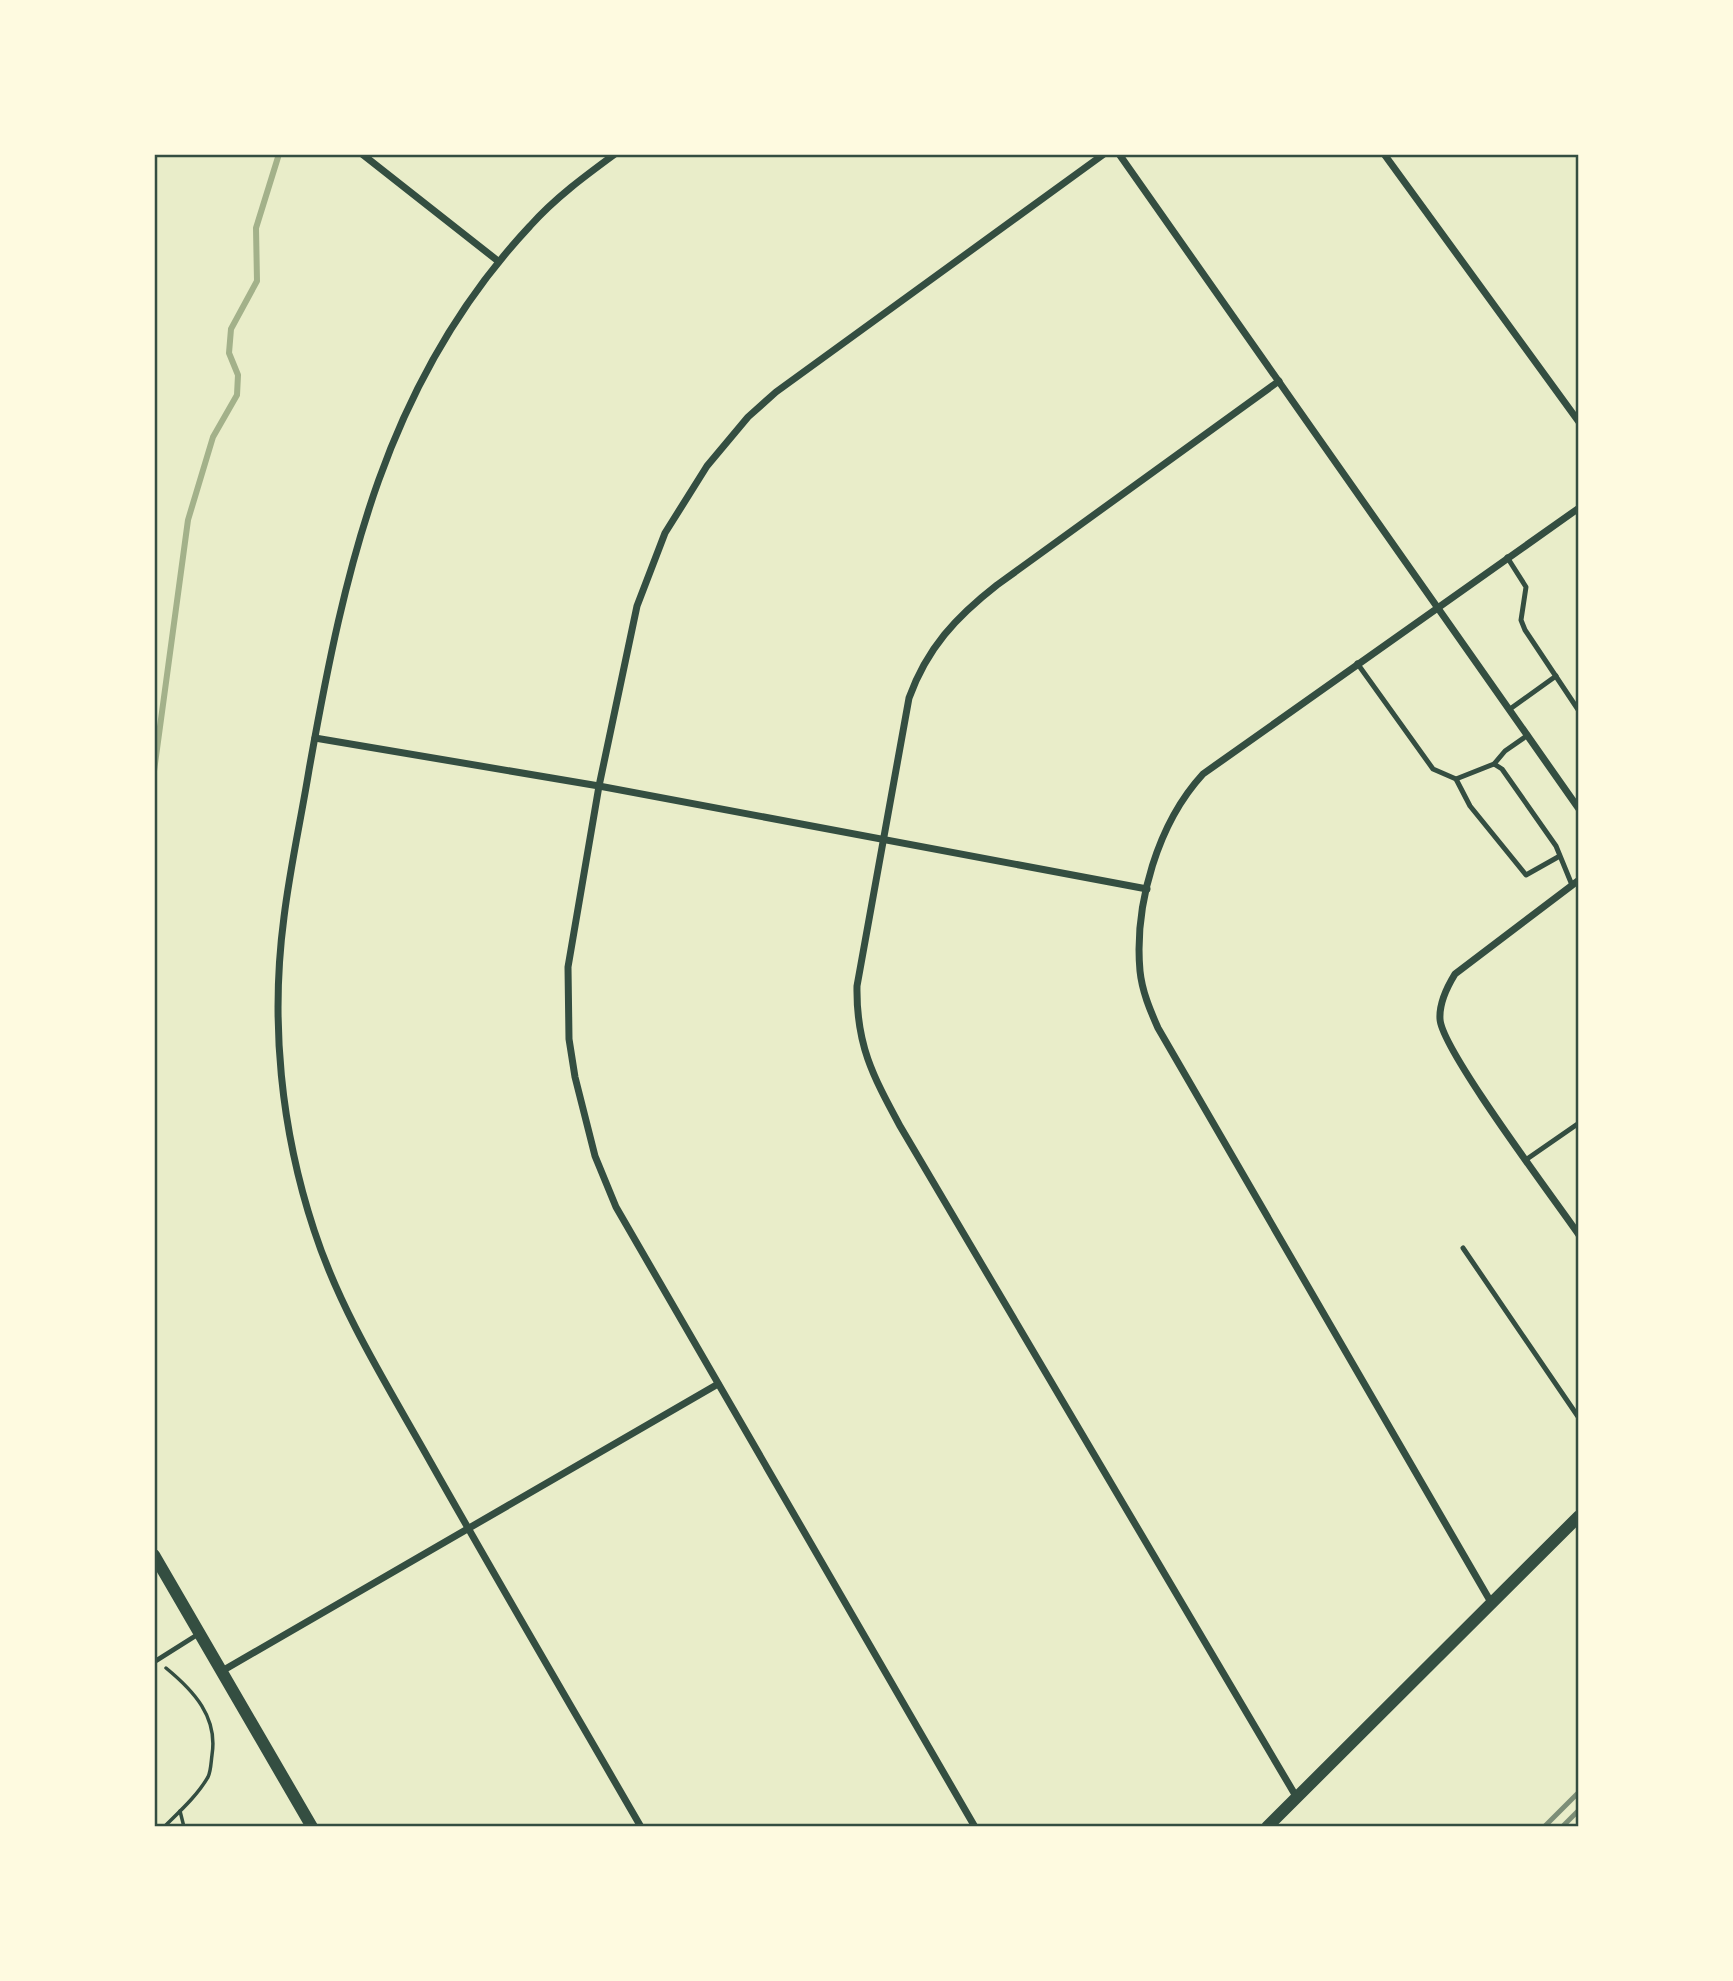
<svg xmlns="http://www.w3.org/2000/svg" width="1733" height="1981" viewBox="0 0 1733 1981" font-family="Manrope,sans-serif">
<rect width="100%" height="100%" fill="#e9edc9"/>
<g fill="none" stroke-linecap="round" stroke-linejoin="round">
<path stroke="#a3b18a" stroke-width="6" d="M154,771L188,520L213,437L237,395L238,375L229,353L231,329L257,281L256,228L279,154"/>
<g stroke="#344e41" stroke-width="3.5">
<path d="M180,1811L184,1827"/>
<path d="M164,1827C180,1811 197,1796 208,1777C211,1771 211,1762 212,1755C218,1717 194,1691 166,1668"/>
</g>
<g stroke="#344e41" stroke-width="5">
<path d="M1507,557L1526,587L1521,620L1525,630L1579,711"/>
<path d="M1357,663L1433,769L1456,779L1494,764L1502,769L1556,846L1572,885"/>
<path d="M1510,709L1556,676"/>
<path d="M1494,764L1505,751L1528,735"/>
<path d="M1456,779L1470,806L1526,875L1558,857"/>
<path d="M1527,1159L1579,1123"/>
<path d="M1463,1248L1579,1418"/>
<path d="M154,1662L200,1633"/>
</g>
<g stroke="#344e41" stroke-width="7">
<path d="M362,154L498,261"/>
<path d="M615,154C585,176 555,198 530,226C385,381 345,568 309,770C301,819 290,868 284,917C270,1022 281,1130 314,1230C341,1313 389,1388 431,1463C500,1585 571,1706 641,1827"/>
<path d="M1119,154L1579,809"/>
<path d="M1384,154L1579,422"/>
<path d="M1279,381L997,585C956,617 927,648 909,698L857,986C856,1045 873,1076 900,1126L1297,1798"/>
<path d="M315,738L599,786L1147,889"/>
<path d="M1579,880L1455,974C1447,987 1439,1003 1440,1019C1441,1049 1555,1200 1579,1235"/>
<path d="M1492,1604L1158,1028C1150,1010 1142,991 1140,971C1134,904 1158,823 1203,774L1579,508"/>
<path d="M222,1671L718,1384"/>
<path d="M975,1827L616,1207L595,1156L575,1077L569,1039L568,967L599,786L637,606L665,533L707,466L748,417L776,392L1104,154"/>
</g>
<g stroke="#344e41" stroke-width="12">
<path d="M154,1555L312,1827"/>
<path d="M1267,1827L1579,1516"/>
</g>
<g stroke="#7c8e77" stroke-width="5">
<path d="M1544,1827L1579,1792"/>
<path d="M1562,1827L1579,1810"/>
</g>
</g>
<rect width="1733" height="1981" fill="none" stroke="#fefae0" stroke-width="312"/>
<rect x="156" y="156" width="1421" height="1669" fill="none" stroke="#344e41" stroke-width="2.5"/>
</svg>
